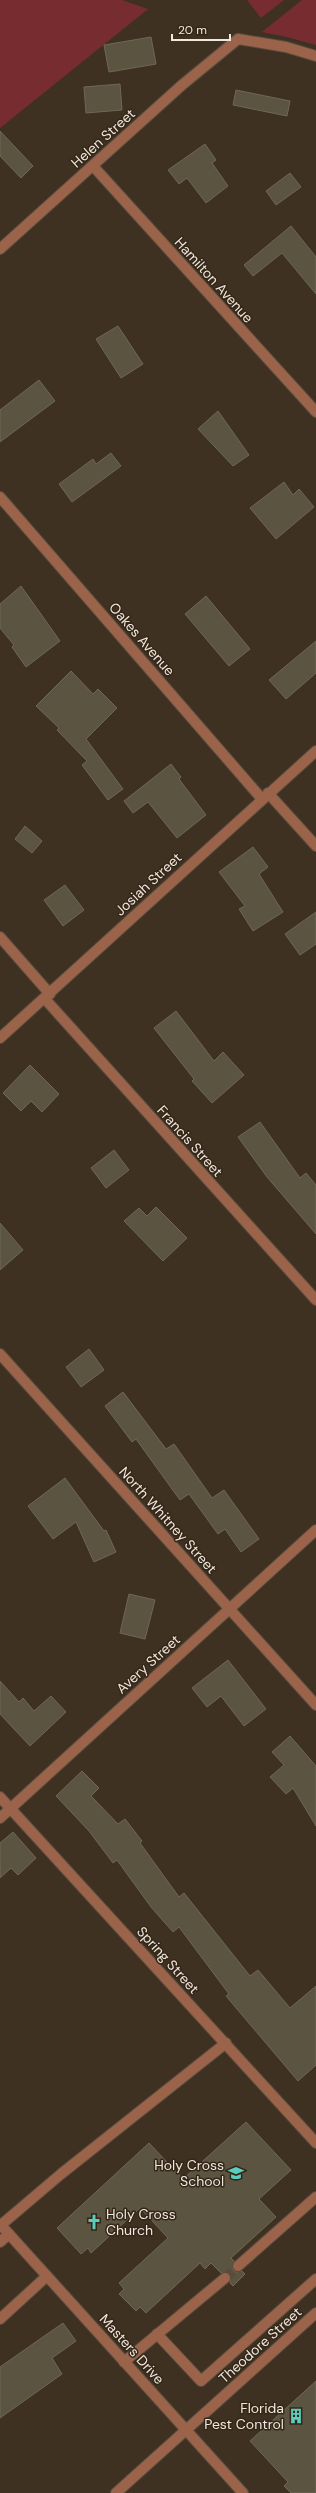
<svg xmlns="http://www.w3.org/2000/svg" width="316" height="2493" viewBox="0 0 316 2493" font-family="'DM Sans',sans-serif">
<rect width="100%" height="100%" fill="#3f3122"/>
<g fill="#772d2f">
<path d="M0,0H122L148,9L0,128Z"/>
<path d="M247,0H284L261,18Z"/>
<path d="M302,0H316V45L287,37L262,32Z"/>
</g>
<g fill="#5b5440" stroke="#6f6854">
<path d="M151,37L156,64L109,72L104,45Z"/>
<path d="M120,84L122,110L86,113L84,87Z"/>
<path d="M236,90L290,101L287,116L233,105Z"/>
<path d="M0,131L33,166L21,178L0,156Z"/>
<path d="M205,144L216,160L212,163L228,186L206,203L187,178L179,184L168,170Z"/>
<path d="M290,173L301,187L276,205L266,191Z"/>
<path d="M291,226L316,257V294L282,253L253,276L244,265Z"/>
<path d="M118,326L143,364L121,378L96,339Z"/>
<path d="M39,380L55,401L0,442V410Z"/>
<path d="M218,411L249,455L233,466L198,429Z"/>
<path d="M111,453L121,466L72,502L59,484L93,459L96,464Z"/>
<path d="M284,482L293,495L299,489L314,507L276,539L250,508Z"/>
<path d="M21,586L60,641L26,667L12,647L14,645L0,628V604Z"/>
<path d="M206,596L250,649L229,666L185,614Z"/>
<path d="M316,641V673L286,699L269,680Z"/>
<path d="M71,671L93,694L98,689L117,708L86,739L123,789L108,800L82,765L87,761L57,730L59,728L36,706Z"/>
<path d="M171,764L181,777L179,779L206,815L177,838L148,802L133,813L124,801Z"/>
<path d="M25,826L42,841L32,853L15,839Z"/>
<path d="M253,847L268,867L259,874L283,912L253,931L239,909L245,906L219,872Z"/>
<path d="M65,885L84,910L63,926L44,900Z"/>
<path d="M316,912V944L300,955L285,934Z"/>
<path d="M176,1011L214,1061L223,1052L244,1075L212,1103L192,1081L194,1079L154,1028Z"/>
<path d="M30,1065L59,1094L42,1112L31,1101L21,1111L3,1093Z"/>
<path d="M260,1122L300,1178L306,1173L316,1185V1234L267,1177L238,1137Z"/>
<path d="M114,1150L129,1170L106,1188L91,1168Z"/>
<path d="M156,1207L187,1238L163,1261L124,1221L139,1208L147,1216Z"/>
<path d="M0,1223L23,1250L0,1270Z"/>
<path d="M89,1349L104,1370L81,1387L66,1367Z"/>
<path d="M123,1392L166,1449L174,1444L212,1498L224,1490L259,1539L241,1552L225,1529L218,1534L189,1494L180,1500L136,1439L132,1442L105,1406Z"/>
<path d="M65,1478L104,1531L106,1530L116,1552L94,1562L76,1522L53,1539L28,1506Z"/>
<path d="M129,1594L155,1600L145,1639L120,1633Z"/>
<path d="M228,1660L266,1709L244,1726L221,1696L207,1707L192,1688Z"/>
<path d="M0,1681L19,1702L23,1698L34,1711L51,1696L66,1712L30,1746L0,1714Z"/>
<path d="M290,1736L316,1766V1826L293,1788L286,1794L270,1777L284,1765L272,1752Z"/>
<path d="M82,1771L99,1788L91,1796L118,1824L125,1819L142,1841L140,1843L179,1897L184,1893L250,1976L258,1970L290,2008L316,1986V2065L298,2081L226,1996L229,1994L179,1927L173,1932L151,1907L117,1860L113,1863L89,1831L56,1796Z"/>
<path d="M13,1832L36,1858L18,1875L11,1868L0,1878V1843Z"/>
<path d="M246,2122L291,2170L259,2199L276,2217L231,2258L234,2261L233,2270L236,2272L242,2271L245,2274L233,2286L230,2283L231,2277L228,2272L221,2273L211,2263L205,2269L200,2263L146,2313L140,2307L136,2311L119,2294L124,2289L119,2283L168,2238L140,2208L91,2253L88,2248L81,2254L57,2228L149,2143L183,2179Z"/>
<path d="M63,2323L76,2341L52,2358L62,2374L0,2418V2367Z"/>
<path d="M316,2381V2493H291L284,2486L288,2482L250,2441Z"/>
</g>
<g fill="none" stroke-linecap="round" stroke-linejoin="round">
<path stroke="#5a4c3e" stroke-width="10" stroke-dasharray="10 5" stroke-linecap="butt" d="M225,2278L238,2266"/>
<defs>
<g id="minor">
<path d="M93,166L316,412"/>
<path d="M0,249L182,85L238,39L286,47L316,56"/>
<path d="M0,497L262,799"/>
<path d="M268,793L316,846"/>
<path d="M0,937L50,994"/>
<path d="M45,999L316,1300"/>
<path d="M0,1038L316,751"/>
<path d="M0,1354L316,1705"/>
<path d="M0,1797L316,2143"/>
<path d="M0,1818L316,1530"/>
<path d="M0,2224L243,2493"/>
<path d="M1,2225L61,2174L226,2043"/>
<path d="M0,2242L9,2234"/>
<path d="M238,2266L316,2197"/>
<path d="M0,2319L47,2276"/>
<path d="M157,2334L201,2381L316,2279"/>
<path d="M124,2362L225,2278"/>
<path d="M116,2493L316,2313"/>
</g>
</defs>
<use href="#minor" stroke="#5b4e40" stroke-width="12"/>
<use href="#minor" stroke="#9b634a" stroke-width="10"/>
</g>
<defs>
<symbol id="school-bare" viewBox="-9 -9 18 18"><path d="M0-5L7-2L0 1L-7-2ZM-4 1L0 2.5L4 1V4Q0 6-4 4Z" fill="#59cebf" stroke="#342718" stroke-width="2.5" paint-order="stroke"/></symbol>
<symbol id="church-bare" viewBox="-9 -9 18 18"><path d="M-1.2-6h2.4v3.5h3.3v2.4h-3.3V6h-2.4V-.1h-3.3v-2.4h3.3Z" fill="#59cebf" stroke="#342718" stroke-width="2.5" paint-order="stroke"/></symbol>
<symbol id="building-bare" viewBox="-9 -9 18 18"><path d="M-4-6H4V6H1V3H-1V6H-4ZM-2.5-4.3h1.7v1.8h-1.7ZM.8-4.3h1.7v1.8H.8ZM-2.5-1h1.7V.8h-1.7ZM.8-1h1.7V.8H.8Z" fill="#59cebf" stroke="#342718" stroke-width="2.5" paint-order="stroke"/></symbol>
</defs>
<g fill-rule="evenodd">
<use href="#school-bare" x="225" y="2162" width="22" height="22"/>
<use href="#church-bare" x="83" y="2211" width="22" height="22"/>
<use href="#building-bare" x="285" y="2405" width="22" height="22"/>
</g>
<g text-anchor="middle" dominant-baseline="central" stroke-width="3" stroke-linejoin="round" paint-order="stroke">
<g font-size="14" fill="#f0e7de" stroke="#342718">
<text transform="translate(103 138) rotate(-42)">Helen Street</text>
<text transform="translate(214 280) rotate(48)">Hamilton Avenue</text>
<text transform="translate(142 639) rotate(49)">Oakes Avenue</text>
<text transform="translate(148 884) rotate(-43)">Josiah Street</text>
<text transform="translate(190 1141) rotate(48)">Francis Street</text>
<text transform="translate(168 1520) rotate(48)">North Whitney Street</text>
<text transform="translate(148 1664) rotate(-42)">Avery Street</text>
<text transform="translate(168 1960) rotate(48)">Spring Street</text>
<text transform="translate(260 2345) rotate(-42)">Theodore Street</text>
<text transform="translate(132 2349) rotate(48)">Masters Drive</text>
</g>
<g font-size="14" fill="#f0e7de" stroke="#342718" text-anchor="end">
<text x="224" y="2165">Holy Cross<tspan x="224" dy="16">School</tspan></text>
<text x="106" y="2214" text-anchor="start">Holy Cross<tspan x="106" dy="16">Church</tspan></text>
<text x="284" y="2408">Florida<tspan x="284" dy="16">Pest Control</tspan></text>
</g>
</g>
<path d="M172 34v6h58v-6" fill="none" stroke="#f0e7de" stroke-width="2"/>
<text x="178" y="34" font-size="12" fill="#f0e7de" stroke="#342718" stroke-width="3" paint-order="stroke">20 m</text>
</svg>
